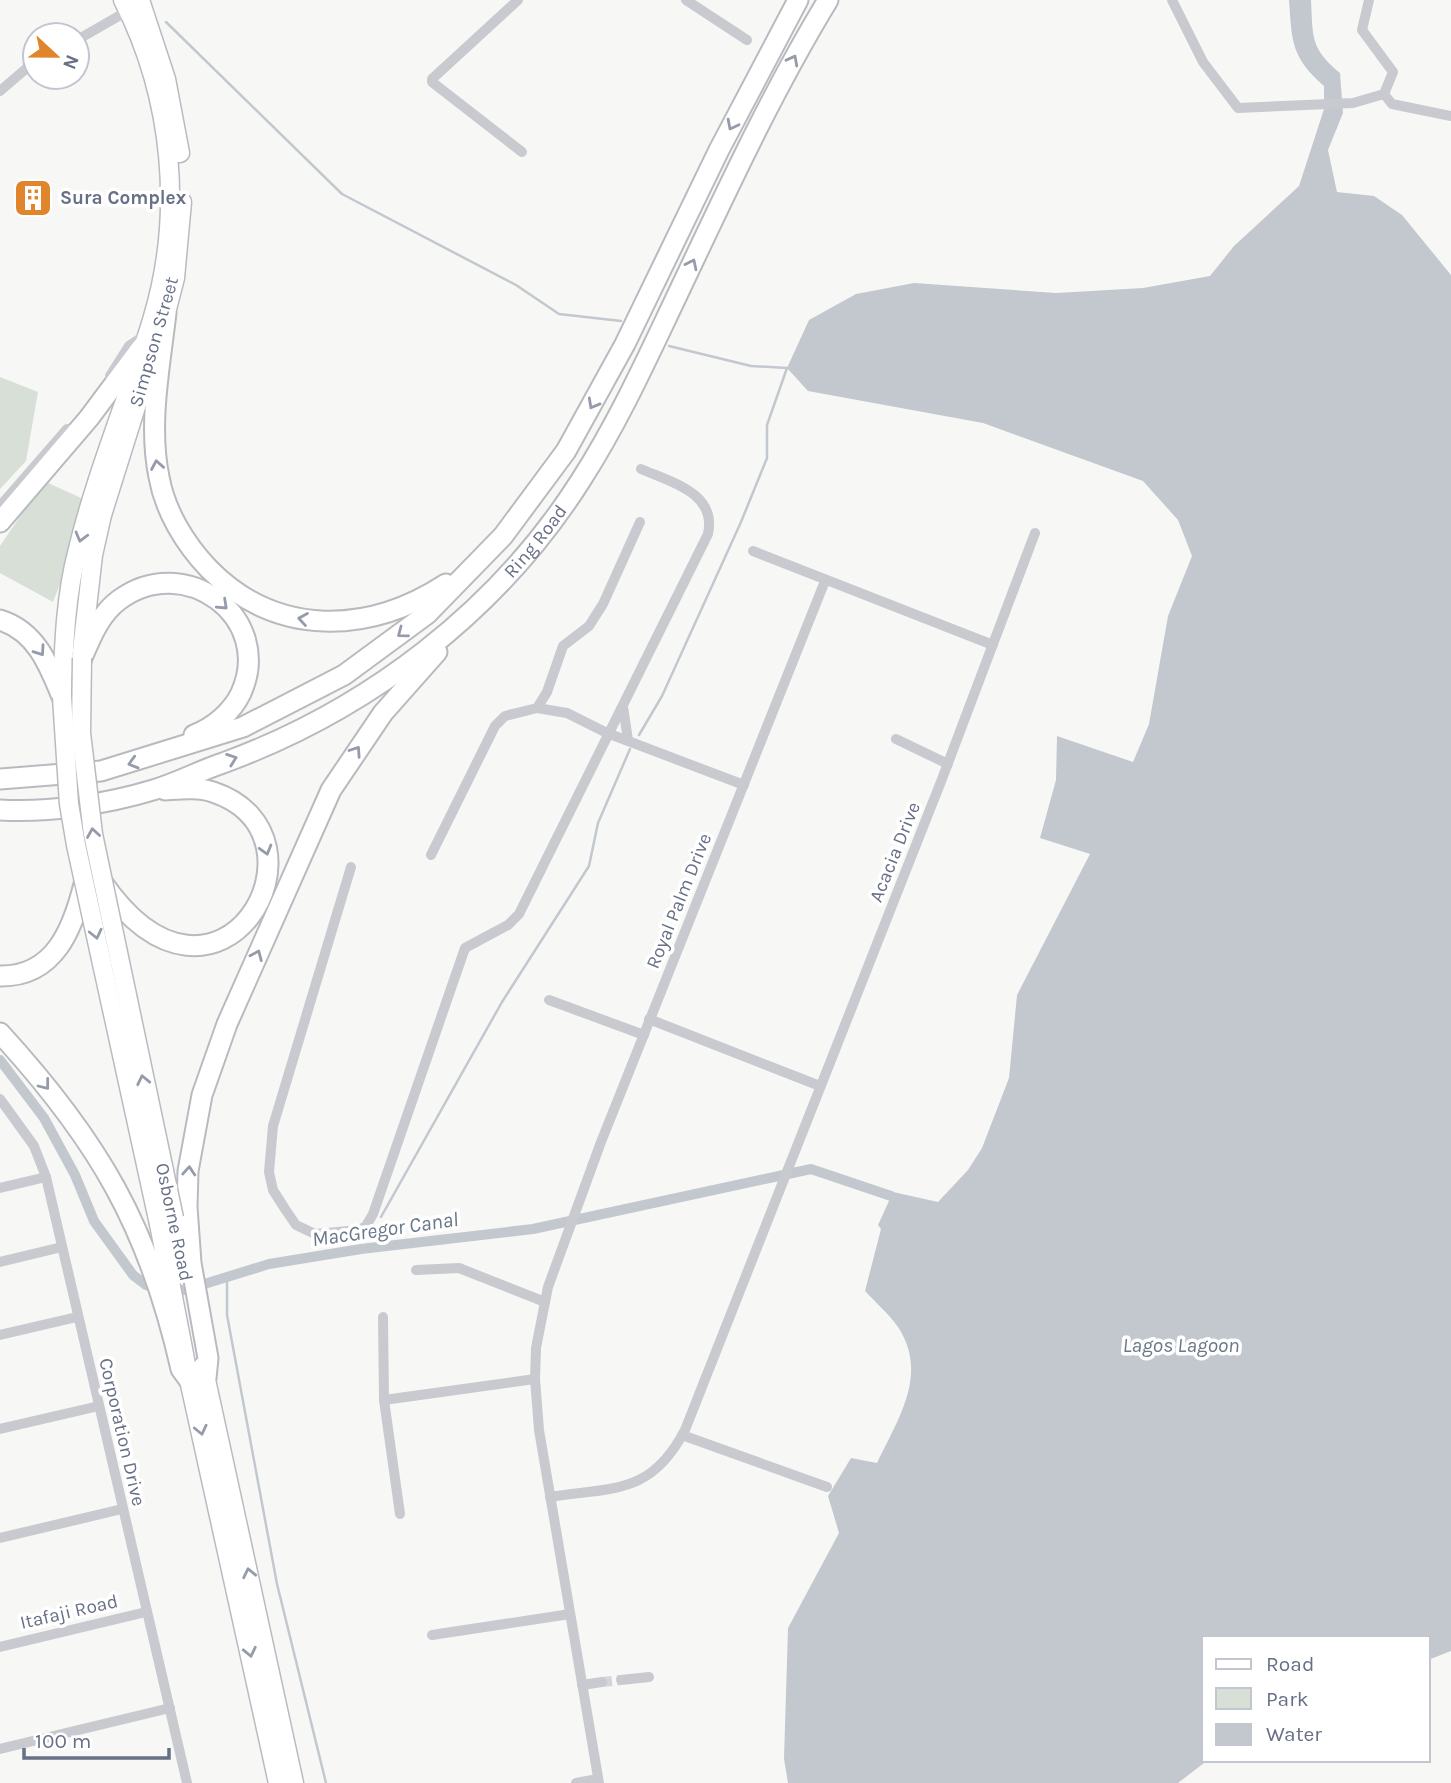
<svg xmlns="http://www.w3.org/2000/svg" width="1451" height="1783" viewBox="0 0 1451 1783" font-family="Karla,sans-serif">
<rect width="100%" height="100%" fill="#f7f8f5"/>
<g fill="#d8dfd6">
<path d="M0,377L38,392L26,461L0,489Z"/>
<path d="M44,481L92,503L53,602L0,573V546Z"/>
</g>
<path fill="#c3c8cf" d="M1289,0H1311C1313,37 1310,48 1340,73L1343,113L1328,150L1337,192L1374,196L1402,215L1451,275V1651L1428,1660V1638H1204V1760H1208L1178,1783H788L784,1759L788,1628L839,1533L828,1496L851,1458L877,1463C898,1419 929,1374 898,1327C889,1314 876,1303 865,1291L881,1229L878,1225L893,1192L938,1202L968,1170L982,1148L1009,1078L1017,995L1090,854L1040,838L1056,780L1057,736L1133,762L1149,724L1168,616L1192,556L1178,520L1143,481L983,423L808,391L787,368L809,320L856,294L914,283L1056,293L1143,288L1210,276L1234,246L1299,186L1324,109V86C1291,57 1292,42 1289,0Z"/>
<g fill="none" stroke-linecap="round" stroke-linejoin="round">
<g stroke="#c3c8cf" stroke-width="2.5">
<path d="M166,22L342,194L516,285L559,314L621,321"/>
<path d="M639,735L662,696L741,522L767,458V425L787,368L751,366L669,346"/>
<path d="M381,1217L502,1002L589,866L598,823L630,749"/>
<path d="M227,1276V1315L277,1584L326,1783"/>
</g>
<path stroke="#c3c8cf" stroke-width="10" d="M0,1060L44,1118L75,1175L94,1221L133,1275L146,1285L167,1291L185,1290L269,1264L361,1249L533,1229L811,1169L891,1196"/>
<path stroke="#d3d6d9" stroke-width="10" stroke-dasharray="10 5" stroke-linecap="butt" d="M602,1682L621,1680"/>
<defs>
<g id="primary">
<path d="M140,0L166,79L180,153"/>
<path d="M166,313L175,278L182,202"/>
<path d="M82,651L93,555L102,515L156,343"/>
<path d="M62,695C64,648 65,599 77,553C96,473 128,399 152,320C184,215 173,98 123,0"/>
<path d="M174,1218L185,1273"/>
<path d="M159,1224L189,1380L278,1783"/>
<path d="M203,1366L294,1783"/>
</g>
<g id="motorway">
<path d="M166,313C160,366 148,424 159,477C165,511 185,544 209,569C277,638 369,634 446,584"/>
<path d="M0,522L89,418L142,347"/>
<path d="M0,620C36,631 49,665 62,697"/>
<path d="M82,658C91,637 100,614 119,600C184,551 275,617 241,693C232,712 214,727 194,735"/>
<path d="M0,779L101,771L243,727L344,675L427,614L503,536L566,451L625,344L719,150L798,0"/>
<path id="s1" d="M0,810C48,813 107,804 153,790C177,783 199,771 223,763C368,710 498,611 581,480C617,424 645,363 673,304C722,201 769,97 828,0"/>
<path d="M102,882C219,1051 342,835 213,792C198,787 181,789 165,790"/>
<path d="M0,976C55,977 73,928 84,884"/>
<path d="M0,1033C98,1140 149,1227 181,1369L189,1380"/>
<path d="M206,1378L208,1358L191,1263L187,1207L188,1171L202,1095L227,1024L331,790L383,713L437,652"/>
</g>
</defs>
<use href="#primary" stroke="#b9bbc1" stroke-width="21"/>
<use href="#motorway" stroke="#b9babf" stroke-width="23"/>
<g stroke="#c9cacf" stroke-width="10">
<path d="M518,0L432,79V82L522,152"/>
<path d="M686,0L747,40"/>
<path d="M1172,0L1203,62L1238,108L1353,103L1384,94L1393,72L1362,30L1369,0"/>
<path d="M77,40L131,9"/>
<path d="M0,91L35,61"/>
<path d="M1384,94L1392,104L1451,116"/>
<path d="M110,376L129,346L147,334"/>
<path d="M0,506L67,429"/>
<path d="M753,551L993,645"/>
<path d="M623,707L628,740"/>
<path d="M537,708L567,713L607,733L744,785"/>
<path d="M896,739L948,764"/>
<path d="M431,855L495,726L505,716L537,708L547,692L563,646L589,626L603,604L640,522"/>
<path d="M351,867L273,1126L269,1172L273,1190L285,1209L296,1225L315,1234L359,1230L366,1226L373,1214L465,948L508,925L519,914L708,534C717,493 671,482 641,469"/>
<path d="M549,1000L644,1035"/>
<path d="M649,1019L820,1086"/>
<path d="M0,1099L34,1146L46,1177L187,1783"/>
<path d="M0,1188L46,1177"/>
<path d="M0,1262L62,1247"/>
<path d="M416,1270L459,1268L545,1302"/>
<path d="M383,1317L384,1400L400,1514"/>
<path d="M0,1335L77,1317"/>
<path d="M384,1400L535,1379"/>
<path d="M0,1429L99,1406"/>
<path d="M682,1435L827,1487"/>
<path d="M550,1497C614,1487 651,1495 685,1430L942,779L1035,533"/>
<path d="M0,1538L122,1509"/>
<path d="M432,1635L570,1614"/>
<path d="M0,1647L146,1612"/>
<path d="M621,1680L649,1677"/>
<path d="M582,1685L602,1682"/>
<path d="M0,1749L170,1708"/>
<path d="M576,1783L598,1779"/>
<path d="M599,1783L539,1430L535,1379L536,1348L548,1287L601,1142L825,581"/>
</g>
<use href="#primary" stroke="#fff" stroke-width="18"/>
<use href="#motorway" stroke="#fff" stroke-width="19"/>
<defs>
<g id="primary-bridge">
<path d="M82,658L81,733L93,834L174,1218"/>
<path d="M62,697L69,804L76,845L159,1224"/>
</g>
</defs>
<use href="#primary-bridge" stroke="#b9bbc1" stroke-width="21" stroke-linecap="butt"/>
<use href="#primary-bridge" stroke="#fff" stroke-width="18"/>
</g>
<defs><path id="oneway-chevron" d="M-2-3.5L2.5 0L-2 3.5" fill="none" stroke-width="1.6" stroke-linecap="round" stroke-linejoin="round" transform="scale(1.75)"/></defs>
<g stroke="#959baa">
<use href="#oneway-chevron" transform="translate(793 60) rotate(-62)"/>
<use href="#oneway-chevron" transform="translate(732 125) rotate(117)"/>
<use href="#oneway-chevron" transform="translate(692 264) rotate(-64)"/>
<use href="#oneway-chevron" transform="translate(593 404) rotate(119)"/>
<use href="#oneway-chevron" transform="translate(157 465) rotate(-100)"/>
<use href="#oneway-chevron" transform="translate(81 537) rotate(105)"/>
<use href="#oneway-chevron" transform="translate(223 605) rotate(43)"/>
<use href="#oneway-chevron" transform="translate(303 619) rotate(-171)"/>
<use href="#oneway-chevron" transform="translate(402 633) rotate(143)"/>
<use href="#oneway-chevron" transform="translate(40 651) rotate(55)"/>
<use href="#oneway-chevron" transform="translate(356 751) rotate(-56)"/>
<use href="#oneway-chevron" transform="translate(232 759) rotate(-20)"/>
<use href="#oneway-chevron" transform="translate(133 763) rotate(164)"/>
<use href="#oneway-chevron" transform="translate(93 833) rotate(-99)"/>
<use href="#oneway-chevron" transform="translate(266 850) rotate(74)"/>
<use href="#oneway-chevron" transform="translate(96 934) rotate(77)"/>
<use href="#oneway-chevron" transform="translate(257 955) rotate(-67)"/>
<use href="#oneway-chevron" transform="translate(143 1080) rotate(-102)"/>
<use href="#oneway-chevron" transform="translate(45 1085) rotate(52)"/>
<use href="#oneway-chevron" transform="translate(189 1171) rotate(-86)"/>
<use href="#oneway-chevron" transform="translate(201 1430) rotate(77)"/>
<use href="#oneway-chevron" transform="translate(249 1573) rotate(-102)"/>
<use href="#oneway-chevron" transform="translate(250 1652) rotate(78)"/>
</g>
<defs>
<symbol id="building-square" viewBox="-11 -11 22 22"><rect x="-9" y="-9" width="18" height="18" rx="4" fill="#e1852c" stroke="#fff"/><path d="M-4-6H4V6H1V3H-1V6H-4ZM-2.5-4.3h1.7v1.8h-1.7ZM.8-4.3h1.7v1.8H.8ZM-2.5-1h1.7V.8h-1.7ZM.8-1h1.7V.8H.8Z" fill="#fff"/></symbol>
</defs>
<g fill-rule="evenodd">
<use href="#building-square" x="11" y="176" width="44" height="44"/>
</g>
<g text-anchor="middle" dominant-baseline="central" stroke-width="7" stroke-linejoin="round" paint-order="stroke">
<g font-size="19" font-weight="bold" fill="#677086" stroke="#fff" text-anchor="start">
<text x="60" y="198">Sura Complex</text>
</g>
<g font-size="19" fill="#677086" stroke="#fff">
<text transform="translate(154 342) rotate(-74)">Simpson Street</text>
<text stroke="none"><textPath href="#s1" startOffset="618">Ring Road</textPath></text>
<text transform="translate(895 852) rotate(-68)">Acacia Drive</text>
<text transform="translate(679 901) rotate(-68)">Royal Palm Drive</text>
<text transform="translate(174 1222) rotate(78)">Osborne Road</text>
<text transform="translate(122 1432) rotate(77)">Corporation Drive</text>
<text transform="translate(69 1612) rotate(-13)">Itafaji Road</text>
</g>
<g font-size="21" font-style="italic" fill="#697889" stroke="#fff">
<text transform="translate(385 1229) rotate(-8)">MacGregor Canal</text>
<text x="1181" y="1345">Lagos Lagoon</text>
</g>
</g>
<rect x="1202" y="1636" width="228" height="126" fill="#ffffff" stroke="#c2c6cf" stroke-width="2"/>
<rect x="1216" y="1659" width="35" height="10" fill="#ffffff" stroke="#c2c6cf" stroke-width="2"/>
<text x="1266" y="1671" font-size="21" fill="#677086">Road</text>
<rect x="1216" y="1688" width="35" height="21" fill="#d8dfd6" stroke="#c2c6cf" stroke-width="2"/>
<text x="1266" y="1706" font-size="21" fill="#677086">Park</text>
<rect x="1216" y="1724" width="35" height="21" fill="#c3c8cf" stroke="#c2c6cf" stroke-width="2"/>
<text x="1266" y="1741" font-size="21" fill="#677086">Water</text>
<g transform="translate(56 56) rotate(112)"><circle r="33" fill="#ffffff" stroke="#c2c6cf" stroke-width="2"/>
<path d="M0-5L12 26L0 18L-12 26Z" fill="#e1852c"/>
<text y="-10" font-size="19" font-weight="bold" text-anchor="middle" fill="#677086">N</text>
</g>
<path d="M24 1748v10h145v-10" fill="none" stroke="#677086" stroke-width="3.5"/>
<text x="35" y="1748" font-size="21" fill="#677086" stroke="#ffffff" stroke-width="5" paint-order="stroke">100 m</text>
</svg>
